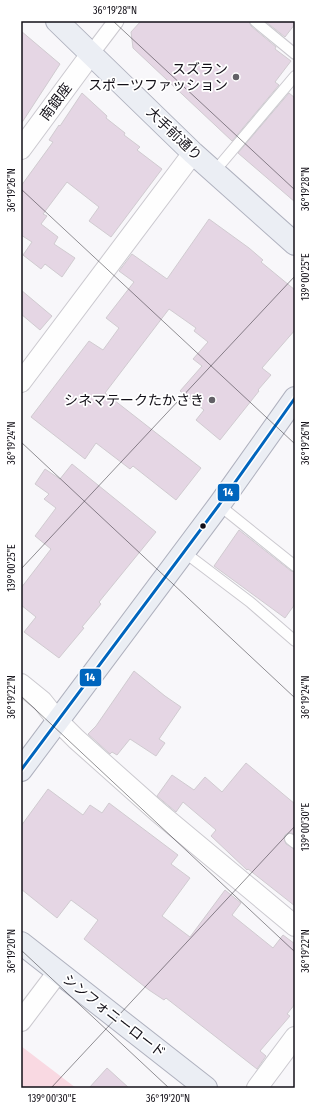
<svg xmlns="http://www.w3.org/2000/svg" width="316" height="1109" viewBox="0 0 316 1109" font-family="'Fira Sans Condensed','Noto Sans JP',sans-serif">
<rect width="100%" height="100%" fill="#f8f7fa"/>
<path fill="#f9d9e2" d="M21,1046L76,1088H21Z"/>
<g fill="#e5d6e4" stroke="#d0cbd0">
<path d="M141,21H249L251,26L276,47L275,49L291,61L275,82L279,85L232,141L133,48L131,32Z"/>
<path d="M265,21H295V24L285,37Z"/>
<path d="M21,31L60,64L21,124Z"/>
<path d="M82,93L107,116L106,118L125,133L124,135L140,147L137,150L162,169L111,237L89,221L99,207L67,182L43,214L47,216L41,224L58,237L54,244L75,258L62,277L45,264L41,269L23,255L32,242L21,235V186L53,142L49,140L59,125L60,126Z"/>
<path d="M289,93L295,98V202L238,153Z"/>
<path d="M209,219L249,248L263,260L261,262L295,290V330L262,368L271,375L258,390L259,391L220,440L196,420L204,410L180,391L202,366L193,359L208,342L194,331L196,328L169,309L105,393L201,468L176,500L133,466L130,469L96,443L85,459L31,417L89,341L103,350L119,328L106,318L134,282L119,271L132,254L167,279Z"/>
<path d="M21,290L52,316L40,330L21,314Z"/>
<path d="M72,464L156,532L99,602L101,604L82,627L84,628L59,658L24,632L36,617L21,605V588L51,549L35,536L56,508L44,499L49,494L35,484L45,469L60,479Z"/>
<path d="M239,530L291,571L295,572V604L285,618L214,566Z"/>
<path d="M134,671L165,696L181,707L159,739L165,743L156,756L130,739L117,755L112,752L110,754L88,734L96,726Z"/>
<path d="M246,763L295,804V835L291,833H288L285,835L284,838L286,844L295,849V906L248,869L247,870L211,836L216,830L183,802L176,812L157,796L172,775L194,790L205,777L222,792Z"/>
<path d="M48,789L83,815L90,805L102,813L109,803L178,855L171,864L190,878L162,916L190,937L225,890L241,903L232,915L273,948L283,935L295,944V1004L287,1014L290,1016L260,1051L266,1056L257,1069L166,998L164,1000L149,990L84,939L98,920L71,900L57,918L21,889V826Z"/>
<path d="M107,1068L129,1088H89Z"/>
</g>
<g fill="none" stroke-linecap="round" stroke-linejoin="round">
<defs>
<g id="service">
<path d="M255,21L295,54"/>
<path d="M214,172L295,76"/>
<path d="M219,505L295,566"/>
<path d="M184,552L250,602L295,641"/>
<path d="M290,839L295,843"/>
</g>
<path id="pedestrian" d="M91,54L116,21"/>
<g id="minor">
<path d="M21,149L91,54"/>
<path d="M21,382L193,153"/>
<path d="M21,684L42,701L58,721L76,739L158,812L295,926"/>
<path d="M21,1021L58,972"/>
<path d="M257,1088L295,1037"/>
</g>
<g id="primary">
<path d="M57,21L193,153L295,244"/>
<path d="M21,770L219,505L295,398"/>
<path d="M21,943L206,1088"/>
</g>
</defs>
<use href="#service" stroke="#cbc9cf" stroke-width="12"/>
<use href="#pedestrian" stroke="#cbc9cf" stroke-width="17"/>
<use href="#minor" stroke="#cbc9cf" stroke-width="22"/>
<use href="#primary" stroke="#afb1be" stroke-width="24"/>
<use href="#service" stroke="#fefefe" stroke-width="10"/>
<use href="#pedestrian" stroke="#fefefe" stroke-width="15"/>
<use href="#minor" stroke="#fefefe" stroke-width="20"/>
<use href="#primary" stroke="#ebeef4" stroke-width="22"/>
<defs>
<path id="bus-1" d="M21,770L219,505L295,398"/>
</defs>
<use href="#bus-1" stroke="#fff" stroke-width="6"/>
<use href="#bus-1" stroke="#0065bd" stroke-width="3"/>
</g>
<path fill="none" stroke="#120f17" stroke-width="1" stroke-opacity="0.45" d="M113,21L295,190M21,189L295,444M21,442L295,698M21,569L295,276M21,696L295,952M21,950L169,1088M51,1088L295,826"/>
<g fill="#626066" stroke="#fff" stroke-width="1.5">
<circle cx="236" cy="77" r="4"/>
<circle cx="212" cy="400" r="4"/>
</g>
<circle fill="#120f17" stroke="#fff" stroke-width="1.5" cx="203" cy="526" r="3.5"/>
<g text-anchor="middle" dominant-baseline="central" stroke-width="3.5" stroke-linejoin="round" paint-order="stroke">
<g font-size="14" fill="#120f17" stroke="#fff" text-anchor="end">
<text x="228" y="69">スズラン<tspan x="228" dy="16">スポーツファッション</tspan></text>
<text x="204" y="400">シネマテークたかさき</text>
</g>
<g font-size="14" fill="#120f17" stroke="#fff">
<text transform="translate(56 102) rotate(-53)">南銀座</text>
<text transform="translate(174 134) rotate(44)">大手前通り</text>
<text transform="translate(114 1016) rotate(38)">シンフォニーロード</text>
</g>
</g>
<g stroke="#fff" stroke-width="1.5">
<rect x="217" y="483" width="23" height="19" rx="4" fill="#0065bd"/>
<rect x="79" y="668" width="23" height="19" rx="4" fill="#0065bd"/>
</g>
<g font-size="11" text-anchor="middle" font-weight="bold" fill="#fff">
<text x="228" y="496">14</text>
<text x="90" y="681">14</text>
</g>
<rect width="316" height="1109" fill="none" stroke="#ffffff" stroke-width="44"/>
<rect x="22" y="22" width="272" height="1065" fill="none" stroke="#120f17" stroke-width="1.5"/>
<g font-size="10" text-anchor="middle" fill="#120f17">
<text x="115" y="14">36°19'28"N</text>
<text transform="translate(305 189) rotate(-90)" y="4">36°19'28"N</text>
<text transform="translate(11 190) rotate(-90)" y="4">36°19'26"N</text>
<text transform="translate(305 277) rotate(-90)" y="4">139°00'25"E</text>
<text transform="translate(305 443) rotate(-90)" y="4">36°19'26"N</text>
<text transform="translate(11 443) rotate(-90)" y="4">36°19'24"N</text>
<text transform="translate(11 568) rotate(-90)" y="4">139°00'25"E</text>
<text transform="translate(305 697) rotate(-90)" y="4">36°19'24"N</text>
<text transform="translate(11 697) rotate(-90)" y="4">36°19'22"N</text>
<text transform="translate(305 827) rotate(-90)" y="4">139°00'30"E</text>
<text transform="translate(305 951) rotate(-90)" y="4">36°19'22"N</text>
<text transform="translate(11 951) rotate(-90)" y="4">36°19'20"N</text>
<text x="52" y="1102">139°00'30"E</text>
<text x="168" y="1102">36°19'20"N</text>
</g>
</svg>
